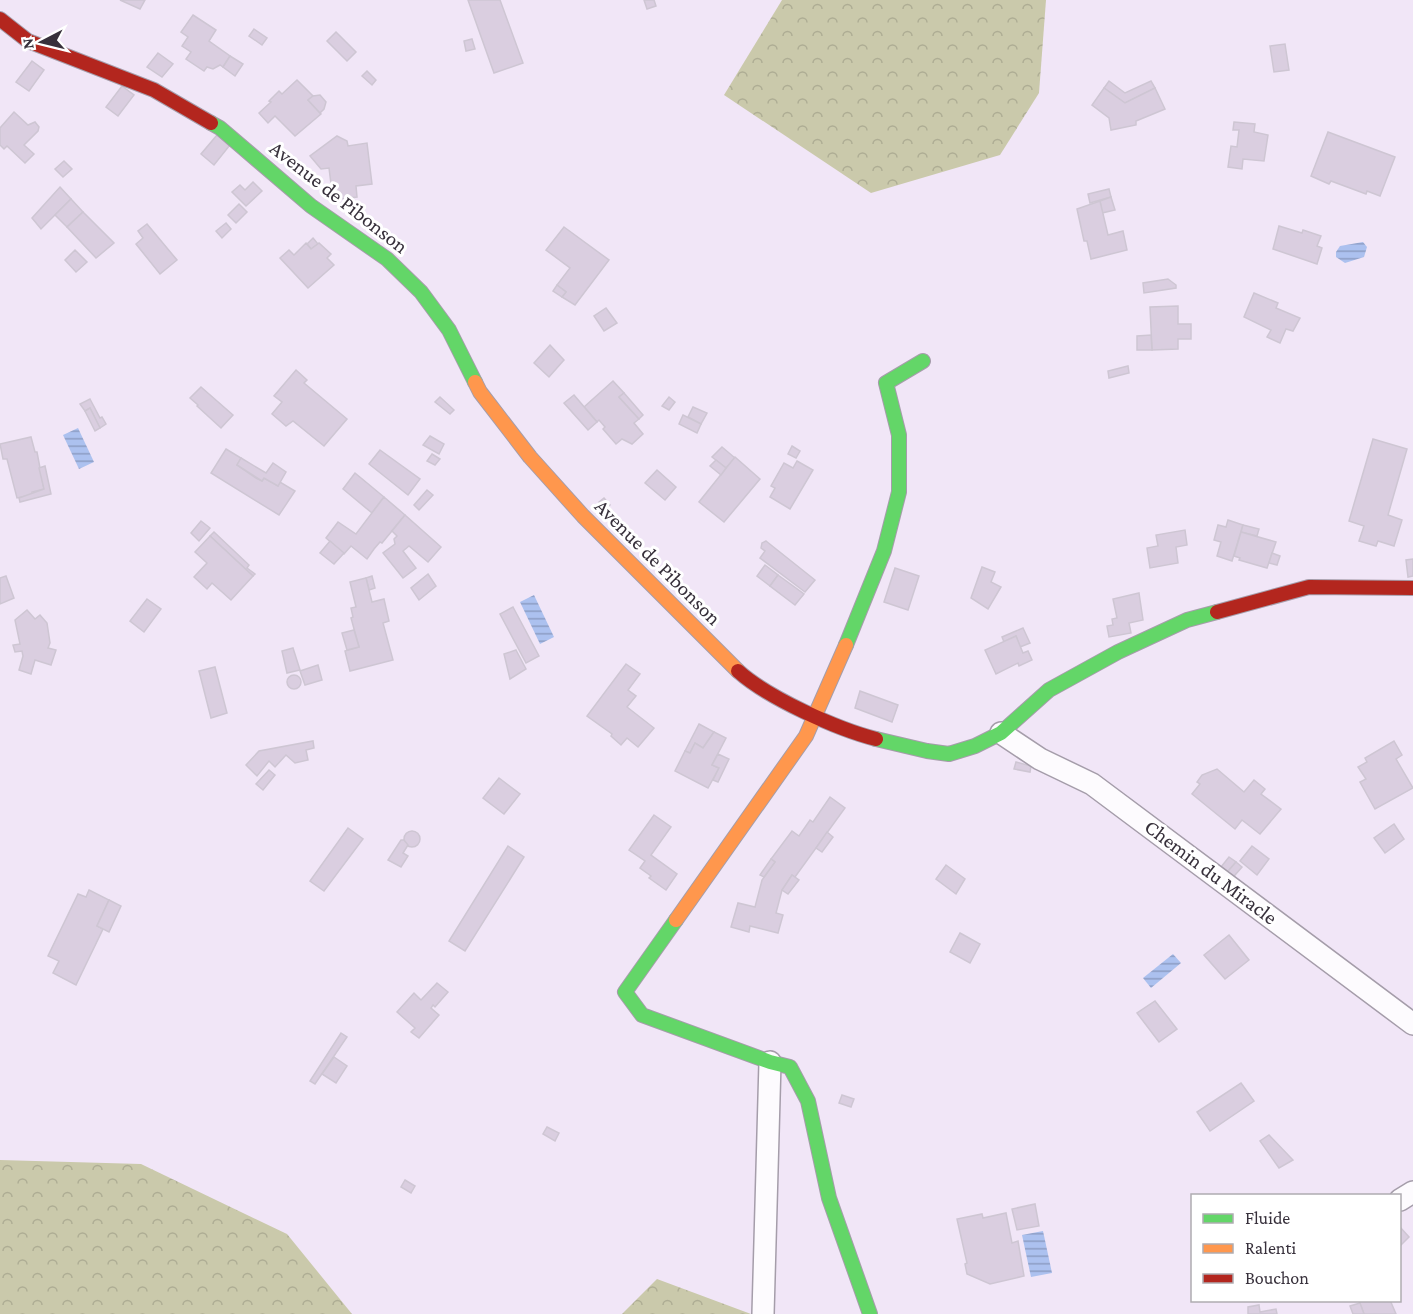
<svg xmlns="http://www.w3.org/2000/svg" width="1413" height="1314" viewBox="0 0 1413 1314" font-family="'Crimson Pro',serif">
<defs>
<pattern id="forest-crowns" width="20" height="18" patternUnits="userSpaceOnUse" patternTransform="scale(1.5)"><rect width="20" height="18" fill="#cac9ab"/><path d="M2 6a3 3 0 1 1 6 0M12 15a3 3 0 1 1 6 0" fill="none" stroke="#aead94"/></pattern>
<pattern id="water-rules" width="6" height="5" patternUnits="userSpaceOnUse" patternTransform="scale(1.5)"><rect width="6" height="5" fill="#acc1ef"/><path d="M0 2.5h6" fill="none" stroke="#8d9dc3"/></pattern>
</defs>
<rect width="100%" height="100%" fill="#f1e6f7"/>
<g fill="url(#forest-crowns)">
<path d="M782,0H1046L1039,93L1000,155L871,193L724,95Z"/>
<path d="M0,1160L141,1164L287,1234L352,1314H0Z"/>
<path d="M657,1279L751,1314H622Z"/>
</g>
<g fill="url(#water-rules)">
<path d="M1363,242L1367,247L1364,257L1345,263L1336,257V252L1340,246Z"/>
<path d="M78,428L94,462L79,469L63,435Z"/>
<path d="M534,595L554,637L540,644L520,602Z"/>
<path d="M1173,954L1181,963L1151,988L1143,978Z"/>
<path d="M1043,1231L1052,1273L1031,1277L1022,1235Z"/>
</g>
<g fill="#dacee0" stroke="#cec6d3" stroke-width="1.5">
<path d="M120,0H145L140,9Z"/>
<path d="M468,0H500L523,63L494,73Z"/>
<path d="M644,0H654L656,6L647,9Z"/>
<path d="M193,15L216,30L209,41L230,56L223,67L220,65L213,69L207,67L204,71L186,59L191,52L182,46L188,37L181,32Z"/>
<path d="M254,29L267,38L262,45L249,36Z"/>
<path d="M336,32L356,52L347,61L327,41Z"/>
<path d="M472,39L475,49L466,51L464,41Z"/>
<path d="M1285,44L1289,70L1274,72L1270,46Z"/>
<path d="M158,53L173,64L162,77L147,67Z"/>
<path d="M230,56L243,64L235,76L223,67Z"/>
<path d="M32,61L44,70L29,91L16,82Z"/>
<path d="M367,71L376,80L372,85L362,76Z"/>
<path d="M297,80L313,96L308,100L321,114L295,136L275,116L268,123L259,113L271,102L269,101L279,91L282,94Z"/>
<path d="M1109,81L1125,93L1151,81L1155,88L1125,103L1104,88Z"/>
<path d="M122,86L134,95L118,116L106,107Z"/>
<path d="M1104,88L1125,103L1155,88L1165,109L1136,121V125L1111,130L1109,118L1092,105Z"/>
<path d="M320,95L326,102L324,109L320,113L308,100L313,96Z"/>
<path d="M14,112L28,125L35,122L39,127L38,131L24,145L34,154L25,163L7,146L4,149L0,145V128Z"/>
<path d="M1234,122L1255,124L1254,132L1268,135L1264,161L1243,159L1242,169L1228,167L1231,146L1237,147L1239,130H1233Z"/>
<path d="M1328,132L1395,157L1380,196L1367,191L1366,194L1331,181L1329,184L1311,176Z"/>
<path d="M217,135L230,145L214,165L201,154Z"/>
<path d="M337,136L347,141L348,146L367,143L372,184L356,186L357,197L333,200L329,168L321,169L310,156Z"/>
<path d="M64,161L72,169L63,177L55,169Z"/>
<path d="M253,182L262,191L246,206L232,192L240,185L245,190Z"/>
<path d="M60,187L71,199L41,229L32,218Z"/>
<path d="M1109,189L1111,197L1090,203L1088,194Z"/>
<path d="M1111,197L1115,210L1102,213L1100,201Z"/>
<path d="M71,199L83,212L67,227L55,215Z"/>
<path d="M1100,201L1108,235L1123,231L1127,250L1091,259L1087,241H1084L1077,209Z"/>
<path d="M239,204L247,212L236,223L228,215Z"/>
<path d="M83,212L114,243L96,258L67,227Z"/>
<path d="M226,223L231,229L222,238L216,231Z"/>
<path d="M147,224L177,260L160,274L136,244L143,238L138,231Z"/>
<path d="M1279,226L1302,233L1303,230L1321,236L1317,246L1322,248L1317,264L1273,249Z"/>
<path d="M564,227L609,260L575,305L562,297L566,292L557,285L570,268L546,250Z"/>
<path d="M313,238L318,244L311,249L307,244Z"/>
<path d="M306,243L311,249L319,243L331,254L327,258L334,265L308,288L280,258L289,250L294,255Z"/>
<path d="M75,250L87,262L76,272L65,260Z"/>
<path d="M1168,279L1176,285V288L1144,293L1143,283Z"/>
<path d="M557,285L566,292L562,297L553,291Z"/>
<path d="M1254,293L1278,303L1276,308L1300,318L1293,331L1286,329L1280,343L1267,337L1271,330L1244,317Z"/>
<path d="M1178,306V324H1191V339H1178V349L1152,350L1150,307Z"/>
<path d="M606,308L617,323L604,331L594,316Z"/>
<path d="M1151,335L1152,350H1137V336Z"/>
<path d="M550,345L564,360L549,377L534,363Z"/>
<path d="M1128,366L1129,373L1109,378L1108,371Z"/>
<path d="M296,370L307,380L304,383L347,419L324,446L293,421L286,426L272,414L282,402L274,396Z"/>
<path d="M613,381L624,393L619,397L639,419L634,423L643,434L632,444L622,439L616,444L603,429L605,427L599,420L597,422L584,407Z"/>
<path d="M201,387L233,415L221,428L197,406L198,405L190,398Z"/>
<path d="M624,393L643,415L639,419L619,397Z"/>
<path d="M574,395L597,422L588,430L564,403Z"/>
<path d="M440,397L454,410L450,414L435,402Z"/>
<path d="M669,397L675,402L669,410L662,406Z"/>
<path d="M90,399L100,418L102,417L106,424L100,428L90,408L85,411L80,404Z"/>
<path d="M693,407L707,413L701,424L688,417Z"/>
<path d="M90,408L100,428L95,431L85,411Z"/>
<path d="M683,415L701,424L697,433L679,424Z"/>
<path d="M430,436L444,444L439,454L423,445Z"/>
<path d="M31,437L35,452H37L44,489L32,492V495L17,498L7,459H3L0,444Z"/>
<path d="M1373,439L1407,449L1388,515L1402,520L1394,546L1378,541L1376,546L1359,541L1364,526L1349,521Z"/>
<path d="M792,446L800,451L796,458L788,454Z"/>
<path d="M722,447L735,458L726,468L712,457Z"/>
<path d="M226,449L241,458L237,465L256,478L262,481L264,478L278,486L280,482L295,491L279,515L211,473Z"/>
<path d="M380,450L420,479L408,495L369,464Z"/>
<path d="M432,454L440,459L435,465L427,461Z"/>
<path d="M735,457L760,479L724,522L699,502Z"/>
<path d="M241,458L266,473L273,463L286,472L278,486L264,478L262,481L237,465Z"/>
<path d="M716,460L726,468L721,475L710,466Z"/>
<path d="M797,461L813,470L790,509L770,497L775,488L771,486L784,463L793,468Z"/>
<path d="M45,466L51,494L20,502L19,498L44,489L39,468Z"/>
<path d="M657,470L676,487L665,500L645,483Z"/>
<path d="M355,473L384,497L372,513L343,489Z"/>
<path d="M427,490L433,495L419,510L414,505Z"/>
<path d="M384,497L405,515L382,543L380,542L374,549L367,559L351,546L344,554L326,538L338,522L356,534Z"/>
<path d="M604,498L610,505L605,509L599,502Z"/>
<path d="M405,515L441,547L428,562L409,546L403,551L416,568L403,578L383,553L395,544L394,539L397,536L392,531Z"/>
<path d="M1228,520L1243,525L1232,561L1217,556L1221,542L1214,540L1218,525L1226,527Z"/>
<path d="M201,521L210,528L199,541L191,533Z"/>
<path d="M1243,525L1259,529L1257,536L1241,532Z"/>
<path d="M1185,530L1187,545L1176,547L1178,563L1150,568L1147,548L1158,546L1156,535Z"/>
<path d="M214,532L249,565L247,568L255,574L253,576L210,536Z"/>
<path d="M1241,532L1276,542L1267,568L1239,560L1240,558L1234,556Z"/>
<path d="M210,536L253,576L231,600L212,583L207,589L194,577L207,563L195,552Z"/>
<path d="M330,541L344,553L334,564L320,553Z"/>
<path d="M766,541L815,580L805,592L760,558L765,551L761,548L762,543Z"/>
<path d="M1272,553L1280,556L1277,565L1269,563Z"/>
<path d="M1413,559V576L1408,577L1406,560Z"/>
<path d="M765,565L778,575L770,586L757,576Z"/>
<path d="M982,567L995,572L991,582L1001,587L988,609L971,598Z"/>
<path d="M895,568L919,576L908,610L884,602Z"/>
<path d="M428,574L436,586L419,600L411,588Z"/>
<path d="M778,575L804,594L795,605L770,586Z"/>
<path d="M6,576L14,598L0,604V578Z"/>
<path d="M372,576L375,588L369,590L366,578Z"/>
<path d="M366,578L372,602L384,599L389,621L383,623L393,660L350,671L345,651L359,647L351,618L353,617L351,608L356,607L350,582Z"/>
<path d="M1139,593L1143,620L1129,623L1131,633L1109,637L1107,626L1113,625L1112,619L1117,618L1113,599Z"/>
<path d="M147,599L161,609L144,632L130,621Z"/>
<path d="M513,607L539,656L526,663L500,614Z"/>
<path d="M27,610L35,619L40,615L47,623L50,643L48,648L56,650L51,665L35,660L31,674L19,670L23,656L22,651L15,652L13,645L20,644L15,620Z"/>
<path d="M1023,628L1030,643L1020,647L1016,636L1004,642L1002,637Z"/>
<path d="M354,630L359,647L347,650L342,633Z"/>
<path d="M1016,636L1023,653L1028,651L1032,660L1019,666L1018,663L996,674L985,650Z"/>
<path d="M293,648L300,670L287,673L282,651Z"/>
<path d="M516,650L526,669L510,679L504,654Z"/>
<path d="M626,664L640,674L628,690L636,696L627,707L654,728L638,747L627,738L621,745L611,736L612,734L587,716Z"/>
<path d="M318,665L322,680L305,685L300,671Z"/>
<path d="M215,667L227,713L211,718L199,671Z"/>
<circle cx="294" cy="682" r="7"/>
<path d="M860,691L898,705L892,722L855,708Z"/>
<path d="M699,724L714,732L703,748L695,743L690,753L685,751Z"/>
<path d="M714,732L726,738L712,765L719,768L708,788L675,771L685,751L690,753L695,743L703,748Z"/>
<path d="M313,741L314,748L306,750L308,760L295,763L286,755L275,767L269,761L257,776L246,765L259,751Z"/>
<path d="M1394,741L1402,755L1396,759L1413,788L1375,809L1360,782L1366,779L1358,767L1367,762L1365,758Z"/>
<path d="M718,754L729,759L718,782L713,780L719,768L712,765Z"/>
<path d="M1016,762L1031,766L1030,772L1014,769Z"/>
<path d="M1217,769L1244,792L1254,780L1265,789L1261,794L1281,809L1260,834L1242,820L1235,829L1192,794L1200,784L1197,782L1202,775Z"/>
<path d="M269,770L275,775L263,790L256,784Z"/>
<path d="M499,778L520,794L504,814L483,798Z"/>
<path d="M830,797L845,808L795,877L792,875L782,890L776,913L783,915L778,933L750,926L749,932L731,927L738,903L755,907L762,880L775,862L771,859L792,831L799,836L810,820L813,822Z"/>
<path d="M654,815L671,827L651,855L677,874L666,890L649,878L651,876L640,868L645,861L629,850Z"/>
<path d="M1394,824L1404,839L1385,853L1374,838Z"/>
<path d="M348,828L363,839L324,891L310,881Z"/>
<circle cx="412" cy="839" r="8"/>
<path d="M827,832L833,837L822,852L816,848Z"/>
<path d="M401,840H404L408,845L403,853L408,856L401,867L388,860Z"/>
<path d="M508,846L524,857L465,951L449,941Z"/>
<path d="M1252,846L1269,859L1257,875L1240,861Z"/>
<path d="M1229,857L1236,862L1223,877L1217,872Z"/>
<path d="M771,859L775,862L764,877L760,875Z"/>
<path d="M1236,862L1242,867L1229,882L1223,877Z"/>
<path d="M946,865L965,879L956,894L936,879Z"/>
<path d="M792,875L799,880L788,894L782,890Z"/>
<path d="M89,890L109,900L97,926L103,929L76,985L53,973L59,961L48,956L78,894L86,897Z"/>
<path d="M109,900L121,906L109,932L97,926Z"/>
<path d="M960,933L980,944L970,963L950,952Z"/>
<path d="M1229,935L1249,960L1225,979L1204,955Z"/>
<path d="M437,983L448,992L435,1007L433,1005L431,1008L439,1015L419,1038L411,1032L415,1028L397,1012L414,993L421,1000Z"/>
<path d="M1155,1001L1177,1029L1159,1042L1137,1013Z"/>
<path d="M341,1033L347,1037L315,1084L310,1081Z"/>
<path d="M334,1057L347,1066L336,1083L322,1074Z"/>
<path d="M1241,1083L1254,1101L1210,1131L1197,1112Z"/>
<path d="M842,1095L854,1099L851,1107L839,1103Z"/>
<path d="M547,1127L559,1133L555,1141L543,1134Z"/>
<path d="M1269,1135L1293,1160L1279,1168L1260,1141Z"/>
<path d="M405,1180L415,1186L411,1193L401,1187Z"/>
<path d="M1035,1204L1039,1226L1017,1230L1012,1209Z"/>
<path d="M1006,1213L1012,1243L1018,1241L1024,1276L990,1284L967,1274L965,1264L967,1263L957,1219L982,1214L983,1218Z"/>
<path d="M1400,1227L1409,1237L1400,1246Z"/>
<path d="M1390,1300L1396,1314H1364L1359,1301Z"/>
<path d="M1360,1303L1364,1314H1353L1350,1306Z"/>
<path d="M1259,1305L1260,1312L1276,1309L1277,1314H1248V1307Z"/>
</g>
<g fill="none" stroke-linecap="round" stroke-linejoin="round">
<defs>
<g id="street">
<path d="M1001,733L1040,759L1092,784L1413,1024"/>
<path d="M1400,1200L1413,1192"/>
<path d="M763,1314L770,1062"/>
</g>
<g id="fast">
<path d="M211,123L220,128L311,206L387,259L421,292L449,330L475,382"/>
<path d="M846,645L884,551L899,492V435L886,383L923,361"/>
<path d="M876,739L927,751L949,754L975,746L1001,733L1049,690L1118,652L1187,620L1217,612"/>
<path d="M676,920L625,992L642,1015L770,1062L790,1067L808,1101L829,1198L870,1314"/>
</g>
<g id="slow">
<path d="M475,382L480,392L530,457L583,516L738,671"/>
<path d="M676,920L806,736L846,645"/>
</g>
<g id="jam">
<path d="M0,19L28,41L154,90L211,123"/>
<path d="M1217,612L1309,587L1413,588"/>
<path d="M738,671C768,698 837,729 876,739"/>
</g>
</defs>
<use href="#street" stroke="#a59daa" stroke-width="24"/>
<use href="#fast" stroke="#a59daa" stroke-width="16"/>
<use href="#slow" stroke="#a59daa" stroke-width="16"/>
<use href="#jam" stroke="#a59daa" stroke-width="16"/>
<use href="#street" stroke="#fdfbfe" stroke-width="21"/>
<use href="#fast" stroke="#63d668" stroke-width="14"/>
<use href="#slow" stroke="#ff974d" stroke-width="14"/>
<use href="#jam" stroke="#b3261e" stroke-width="14"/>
</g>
<g text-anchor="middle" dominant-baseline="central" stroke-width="6" stroke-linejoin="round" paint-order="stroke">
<g font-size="21" fill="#37303b" stroke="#fff">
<text transform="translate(339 197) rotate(38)">Avenue de Pibonson</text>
<text transform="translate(658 562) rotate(45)">Avenue de Pibonson</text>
<text transform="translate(1211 872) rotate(37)">Chemin du Miracle</text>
</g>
</g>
<rect x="1191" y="1194" width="210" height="108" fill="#ffffff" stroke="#afacb1" stroke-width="1.5"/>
<rect x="1203" y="1214" width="30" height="9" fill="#63d668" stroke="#afacb1" stroke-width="1.5"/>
<text x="1245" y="1224" font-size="18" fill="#37303b">Fluide</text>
<rect x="1203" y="1244" width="30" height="9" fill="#ff974d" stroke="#afacb1" stroke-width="1.5"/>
<text x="1245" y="1254" font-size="18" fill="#37303b">Ralenti</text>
<rect x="1203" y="1274" width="30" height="9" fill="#b3261e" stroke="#afacb1" stroke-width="1.5"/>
<text x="1245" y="1284" font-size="18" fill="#37303b">Bouchon</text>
<g transform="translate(42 42) rotate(263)" stroke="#ffffff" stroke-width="4.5" paint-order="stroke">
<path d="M0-4.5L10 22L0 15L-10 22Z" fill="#37303b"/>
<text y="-9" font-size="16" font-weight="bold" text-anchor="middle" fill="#37303b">N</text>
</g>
</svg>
